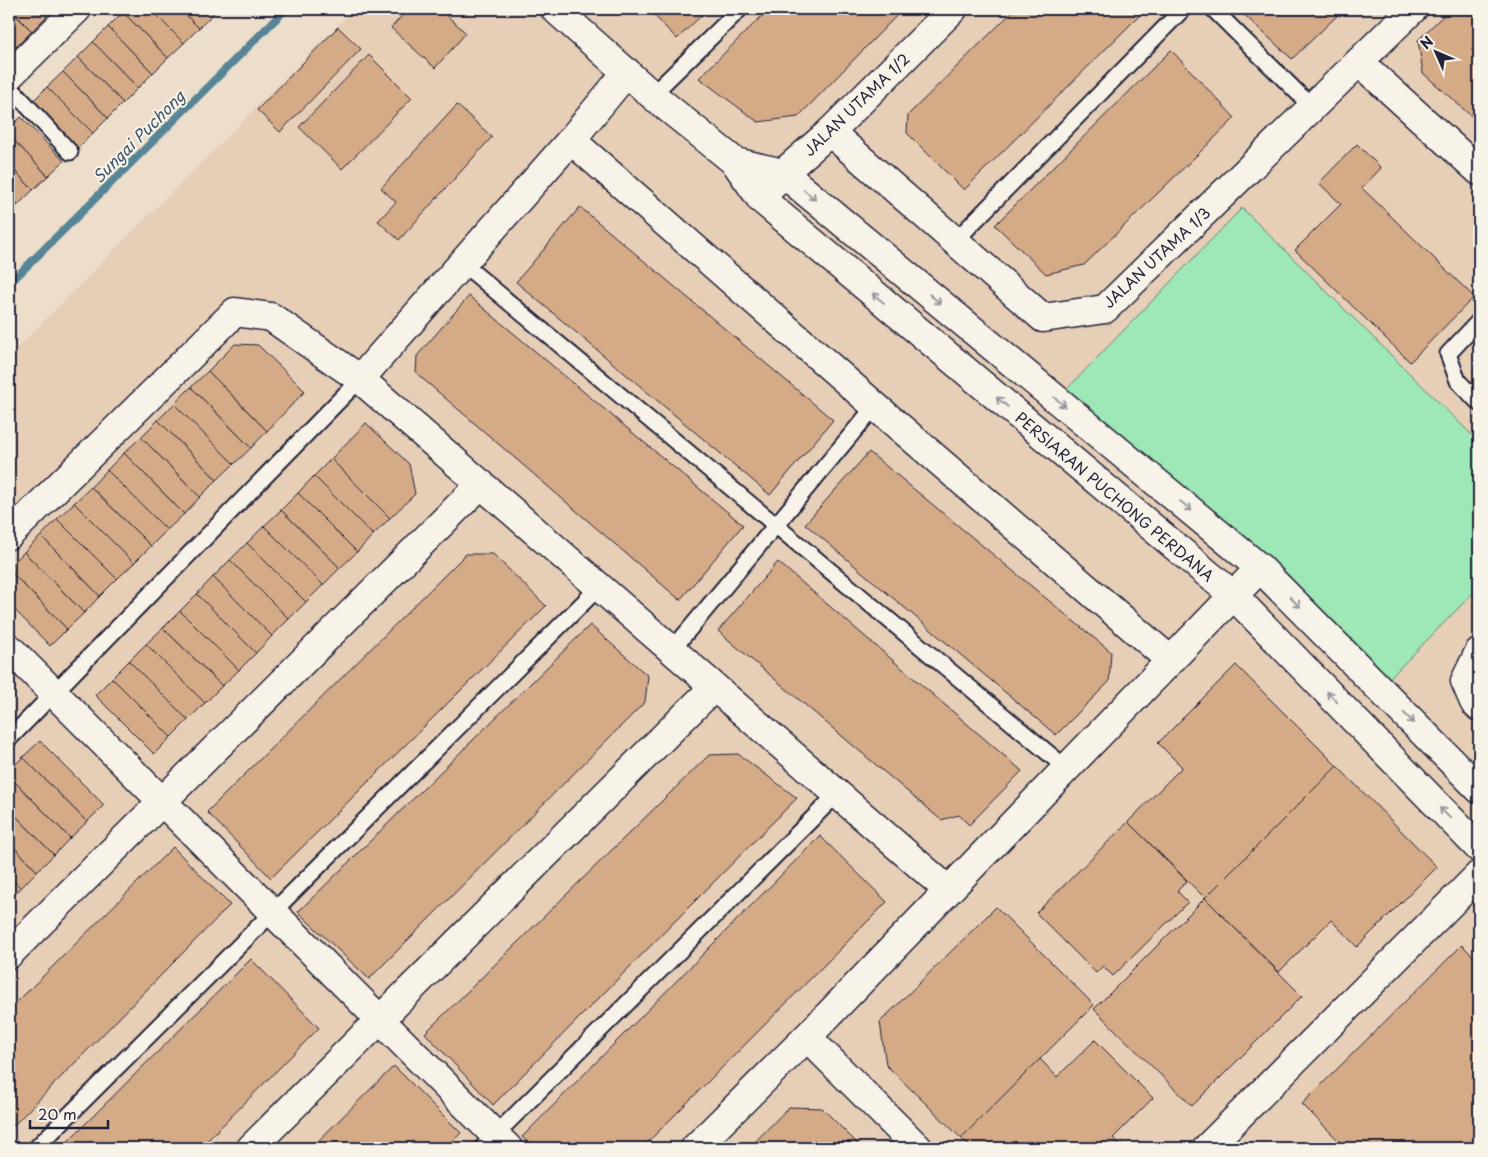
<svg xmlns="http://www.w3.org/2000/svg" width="1488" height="1157" viewBox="0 0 1488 1157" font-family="'Playpen Sans',sans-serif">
<rect width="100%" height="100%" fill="#edddcb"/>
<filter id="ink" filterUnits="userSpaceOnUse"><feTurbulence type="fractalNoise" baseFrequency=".02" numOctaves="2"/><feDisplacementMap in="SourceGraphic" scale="10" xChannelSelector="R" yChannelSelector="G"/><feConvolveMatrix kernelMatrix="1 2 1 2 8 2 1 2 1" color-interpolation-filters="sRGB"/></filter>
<g filter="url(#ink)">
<path fill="#e6ceb7" d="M354,9H1479V1148H9V356Z"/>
<path fill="#9ee7b6" stroke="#608478" d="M1242,208L1479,442V587L1386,682L1065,391Z"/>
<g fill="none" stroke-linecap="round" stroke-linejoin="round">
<path stroke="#558596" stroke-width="8" d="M9,284L286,9"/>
</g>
<g fill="#d5ab87" stroke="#22223b">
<path d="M9,9L32,31L17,46L9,38Z"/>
<path d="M10,9H40L47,16L32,31Z"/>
<path d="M126,9H150L184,43L168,58L123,12Z"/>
<path d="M150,9H180L199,28L184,43Z"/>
<path d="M180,9H210L214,13L199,28Z"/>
<path d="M408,9H440L466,33L435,68L391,28Z"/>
<path d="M648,9H708L677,39Z"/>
<path d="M769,9H903L798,117L758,122L699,78Z"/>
<path d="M1015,9H1146L964,190L907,133L908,115Z"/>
<path d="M1238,9H1344L1292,59Z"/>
<path d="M1450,9H1479V123L1423,73L1418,40Z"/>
<path d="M123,12L168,58L153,73L108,27Z"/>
<path d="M108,27L153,73L138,88L93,42Z"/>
<path d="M338,27L361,49L280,132L257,110Z"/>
<path d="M9,38L17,46L9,54Z"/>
<path d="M93,42L138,88L123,103L78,57Z"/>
<path d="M1171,50L1235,118L1084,265L1046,274L995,225Z"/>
<path d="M369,55L412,98L342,169L299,127Z"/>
<path d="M78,57L123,103L108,118L63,72Z"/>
<path d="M63,72L108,118L93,133L47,87Z"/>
<path d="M47,87L93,133L78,148L32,102Z"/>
<path d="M457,105L492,137L399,240L378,221L396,202L381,188Z"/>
<path d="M21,117L64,161L48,176L9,135V129Z"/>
<path d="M9,135L48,176L33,190L9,165Z"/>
<path d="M1357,144L1381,168L1362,188L1474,297L1410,362L1295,250L1341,204L1319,183Z"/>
<path d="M9,165L33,190L18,205L9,195Z"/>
<path d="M9,195L18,205L9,214Z"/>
<path d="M580,207L833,420L770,495L516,282Z"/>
<path d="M469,296L743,525L680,600L416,373L417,356Z"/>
<path d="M235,344L258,345L305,391L267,431L208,371Z"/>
<path d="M208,371L267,431L251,448L191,387Z"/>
<path d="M191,387L251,448L234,464L174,404Z"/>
<path d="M174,404L234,464L217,480L158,420Z"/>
<path d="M158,420L217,480L200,497L141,437Z"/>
<path d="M366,423L409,464L415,494L390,518L331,459Z"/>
<path d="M141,437L200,497L184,514L124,453Z"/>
<path d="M869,452L1111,652L1109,682L1056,735L805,524Z"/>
<path d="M124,453L184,514L167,530L107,470Z"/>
<path d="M331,459L390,518L373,535L314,476Z"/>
<path d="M107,470L167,530L151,546L91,487Z"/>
<path d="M314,476L373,535L357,552L298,493Z"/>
<path d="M91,487L151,546L134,563L74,503Z"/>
<path d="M298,493L357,552L340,568L281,510Z"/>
<path d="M74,503L134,563L117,579L57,519Z"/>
<path d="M281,510L340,568L323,585L264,526Z"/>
<path d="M57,519L117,579L100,596L41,536Z"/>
<path d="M264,526L323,585L306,602L247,543Z"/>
<path d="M41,536L100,596L84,613L24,552Z"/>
<path d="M247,543L306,602L289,619L230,560Z"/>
<path d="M24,552L84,613L67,629L9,570V567Z"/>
<path d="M466,554H493L546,606L271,878L207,812Z"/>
<path d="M230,560L289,619L272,636L213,577Z"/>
<path d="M778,562L1022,771L969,825L959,815L941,820L718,631Z"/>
<path d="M9,570L67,629L50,646L9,604Z"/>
<path d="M213,577L272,636L256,653L197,594Z"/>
<path d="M197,594L256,653L239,670L180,611Z"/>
<path d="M180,611L239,670L222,686L163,628Z"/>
<path d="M590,625L648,676L645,702L369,979L298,912Z"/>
<path d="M163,628L222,686L205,703L146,644Z"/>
<path d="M146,644L205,703L188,720L129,661Z"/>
<path d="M129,661L188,720L171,737L112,678Z"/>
<path d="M1236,665L1337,766L1205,898L1128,822L1182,767L1158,743Z"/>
<path d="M112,678L171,737L154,754L95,695Z"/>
<path d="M40,741L104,805L87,822L23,757Z"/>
<path d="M738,754L797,798L493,1105L425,1033L709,755Z"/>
<path d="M23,757L87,822L70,838L9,776V771Z"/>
<path d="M1337,766L1437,867L1357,947L1331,920L1279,972L1205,898Z"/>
<path d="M9,776L70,838L54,855L9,809Z"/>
<path d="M9,809L54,855L37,871L9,842Z"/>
<path d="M1128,822L1187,881L1177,891L1188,902L1113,976L1103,966L1096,973L1036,913Z"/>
<path d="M820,836L887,902L642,1148H534L522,1137Z"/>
<path d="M9,842L37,871L21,888L9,876Z"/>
<path d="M173,847L230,905L9,1130V1010Z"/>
<path d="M9,876L21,888L9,899Z"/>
<path d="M1205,898L1302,996L1192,1106L1094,1009Z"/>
<path d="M996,907L1094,1005L961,1138L886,1065L880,1022Z"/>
<path d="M1462,945L1479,962V1148H1346L1302,1104Z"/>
<path d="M251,959L319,1028L200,1148H61Z"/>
<path d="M1095,1040L1153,1098L1113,1138L1124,1148H971L961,1138L1040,1059L1057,1077Z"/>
<path d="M394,1066L461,1133L446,1148H311Z"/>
<path d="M789,1107L822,1108L862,1148H749Z"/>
</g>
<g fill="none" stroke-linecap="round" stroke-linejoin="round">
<defs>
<g id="service">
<path d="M1213,9L1312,107"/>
<path d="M9,86L70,152"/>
<path d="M652,95L740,9"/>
<path d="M955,241L1183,9"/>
<path d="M462,263L1066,768"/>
<path d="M1479,321L1448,354L1458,381L1479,403"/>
<path d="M672,650L875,406"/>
<path d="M9,739L360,379"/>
<path d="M36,1148L599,587"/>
<path d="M482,1148L837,794"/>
</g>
<g id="minor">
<path d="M1359,62L1479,171"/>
<path d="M9,76L77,9"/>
<path d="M830,132L1043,318L1105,309L1413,9"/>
<path d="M571,140L875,406L1170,660"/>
<path d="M761,199L783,173L830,132L953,9"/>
<path d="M360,379L571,140L627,72"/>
<path d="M9,535L235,312L271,317L360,379L948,890"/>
<path d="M9,648L508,1148"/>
<path d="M1479,652L1465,681L1474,702L1479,707"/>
<path d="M9,954L481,484"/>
<path d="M807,1037L918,1148"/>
<path d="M251,1148L714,687"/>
<path d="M695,1148L807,1037L1260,568"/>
<path d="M1207,1148L1479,875"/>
</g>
<g id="tertiary">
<path d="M555,9L652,95L735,162L761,199L1233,595L1479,848"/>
<path d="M735,162L783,173L1260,568L1479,789"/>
</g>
</defs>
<use href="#service" stroke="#22223b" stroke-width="19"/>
<use href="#minor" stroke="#22223b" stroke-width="31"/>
<use href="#tertiary" stroke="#22223b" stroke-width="31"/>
<use href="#service" stroke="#f7f3e8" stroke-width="15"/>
<use href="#minor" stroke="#f7f3e8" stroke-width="28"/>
<use href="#tertiary" stroke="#f7f3e8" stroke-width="28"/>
</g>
<defs><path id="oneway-shaft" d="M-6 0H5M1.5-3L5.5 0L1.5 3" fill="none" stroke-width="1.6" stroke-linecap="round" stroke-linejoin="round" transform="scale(1.25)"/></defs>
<g stroke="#97959a">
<use href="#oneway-shaft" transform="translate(810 195) rotate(40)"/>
<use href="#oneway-shaft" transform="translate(878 298) rotate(-140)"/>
<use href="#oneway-shaft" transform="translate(935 299) rotate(40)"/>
<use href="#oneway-shaft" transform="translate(1002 402) rotate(-140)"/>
<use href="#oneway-shaft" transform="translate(1060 402) rotate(40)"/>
<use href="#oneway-shaft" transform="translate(1186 506) rotate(40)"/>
<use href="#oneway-shaft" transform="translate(1295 602) rotate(45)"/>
<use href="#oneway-shaft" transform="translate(1332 697) rotate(-134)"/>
<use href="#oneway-shaft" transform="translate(1409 718) rotate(45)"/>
<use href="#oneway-shaft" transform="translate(1445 813) rotate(-134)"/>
</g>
</g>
<g text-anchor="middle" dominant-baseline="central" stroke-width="4" stroke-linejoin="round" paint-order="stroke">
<g font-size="15" fill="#22223b" stroke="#f7f3e8">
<text transform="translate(856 104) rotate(-44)">JALAN UTAMA 1/2</text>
<text transform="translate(1156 257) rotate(-43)">JALAN UTAMA 1/3</text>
<text transform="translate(1115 496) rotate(40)">PERSIARAN PUCHONG PERDANA</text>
</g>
<g font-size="16" font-style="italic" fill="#3c5469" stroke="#f7f3e8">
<text transform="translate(138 136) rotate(-45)">Sungai Puchong</text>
</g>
</g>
<rect width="1488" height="1157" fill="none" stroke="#f7f3e8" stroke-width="30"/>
<rect x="15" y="15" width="1458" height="1127" fill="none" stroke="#22223b" stroke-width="2" filter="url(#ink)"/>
<g transform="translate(1436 52) rotate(315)" stroke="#f7f3e8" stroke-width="4" paint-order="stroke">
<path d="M0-4L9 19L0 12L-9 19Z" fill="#22223b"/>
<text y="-8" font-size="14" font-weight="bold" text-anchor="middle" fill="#22223b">N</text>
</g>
<path d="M30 1120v8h78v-8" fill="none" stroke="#22223b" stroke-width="2.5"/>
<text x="38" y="1120" font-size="15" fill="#22223b" stroke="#f7f3e8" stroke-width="4" paint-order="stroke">20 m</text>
</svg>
